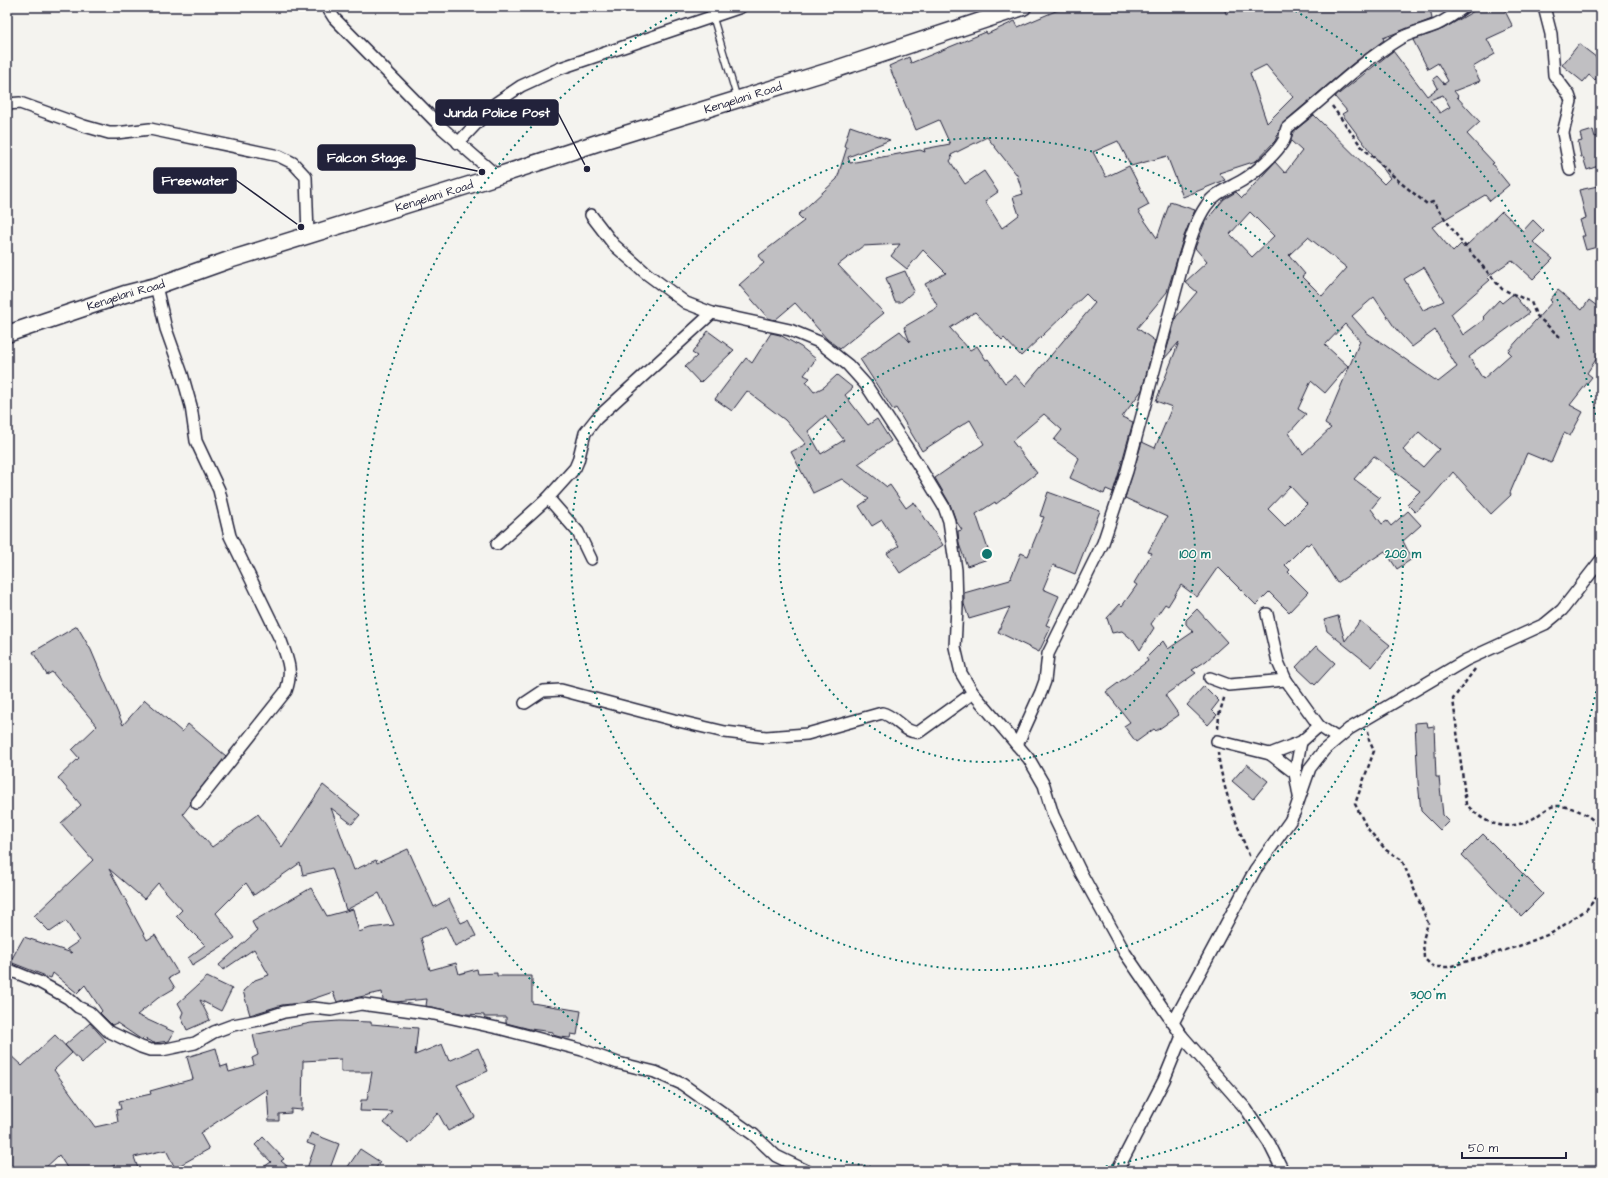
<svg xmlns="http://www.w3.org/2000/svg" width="1608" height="1178" viewBox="0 0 1608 1178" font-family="'Architects Daughter',sans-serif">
<rect width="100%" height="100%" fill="#f4f3ef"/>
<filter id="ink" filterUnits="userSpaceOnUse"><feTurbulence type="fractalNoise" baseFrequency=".025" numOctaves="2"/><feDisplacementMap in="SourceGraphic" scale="8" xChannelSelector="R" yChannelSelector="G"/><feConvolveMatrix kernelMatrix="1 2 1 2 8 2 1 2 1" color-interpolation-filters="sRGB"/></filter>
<g filter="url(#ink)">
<g fill="#c0bfc2" stroke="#22223b" fill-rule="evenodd">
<path d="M1065,7H1224L1226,14L1236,7H1430L1432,19L1383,38L1384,40L1351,65L1283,123L1275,141L1256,161L1219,173L1225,180L1183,197L1167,156L1131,166L1118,141L1093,152L1106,177L1129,166L1149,205L1138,211L1157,238L1170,202L1195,210L1184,236L1167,292L1137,328L1155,341L1142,390L1122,417L1133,422L1120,469L1113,492L1106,489L1104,494L1070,478L1079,458L1054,440L1062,430L1044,414L1012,441L1037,473L996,504L995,502L976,514L991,558L967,566L959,544L958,531L962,530L956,521L950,504L935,478L984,444L970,420L922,451L896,408L893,410L860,359L900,331L910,342L904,327L938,307L925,284L946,273L923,250L907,269L891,256L900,244L863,246L838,265L884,313L840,349L827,339L796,304L795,303L775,320L768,318L739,285L764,263L758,256L804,221L798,215L837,179L847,147L844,146L850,126L890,140L848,157L850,163L920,150L925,152L924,149L950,144L939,120L916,130L889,66L909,57L911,63L986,32L987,34L1015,21L1018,27ZM1266,65L1293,97L1267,123L1250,73ZM987,137L1017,175L1023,194L1013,197L1019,215L1002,228L985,201L998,192L984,171L965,184L950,161L952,158L951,155ZM1086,294L1095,303L1025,386L1015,375L1005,383L988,359L986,360L977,346L970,350L950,328L975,312L1002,340L1004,338L1021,356Z"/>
<path d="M1481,7H1503L1513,27L1487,39L1495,54L1473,67L1480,81L1454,91L1458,96L1457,97L1480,122L1467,134L1494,163L1492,164L1509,185L1490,201L1485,195L1432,227L1453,252L1461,244L1464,248L1502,211L1523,231L1533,220L1544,231L1533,242L1553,259L1533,279L1512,260L1487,277L1490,280L1451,314L1463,335L1485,319L1483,317L1499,300L1502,303L1513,294L1529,313L1469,357L1483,379L1511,354L1508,351L1552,302L1550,300L1558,290L1582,310L1589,300L1601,309V352L1587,373L1592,377L1570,405L1583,412L1570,436L1564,433L1551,463L1527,453L1510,493L1511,495L1491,514L1453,472L1430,499L1415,512L1407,504L1420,491L1374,456L1354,479L1380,498L1371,509L1382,524L1387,521L1391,526L1408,511L1421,525L1403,541L1412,559L1397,569L1385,551L1337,583L1311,542L1308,545L1306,544L1285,565L1290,570L1288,572L1308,592L1289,612L1269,592L1256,605L1218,567L1197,597L1181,585L1168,606L1165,604L1151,624L1154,628L1140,650L1134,641L1122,631L1112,633L1107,618L1120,604L1122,606L1137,585L1134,583L1152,553L1148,552L1167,517L1125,498L1142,442L1155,448L1172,407L1156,401L1179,342L1164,359L1176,317L1197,292L1185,282L1207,262L1195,248L1205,222L1224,199L1236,192L1242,198L1275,162L1285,173L1302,151L1291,141L1293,132L1314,115L1384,184L1390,178L1342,114L1347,111L1335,97L1393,51L1427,96L1438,88L1433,79L1437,76L1444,84L1448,81L1438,63L1428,69L1413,40L1443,29ZM1443,95L1450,107L1440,113L1430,100ZM1250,212L1274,236L1252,257L1230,234ZM1308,237L1347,268L1322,296L1302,276L1305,274L1289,255ZM1424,267L1444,301L1423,310L1404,279ZM1374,297L1395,328L1412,347L1435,330L1457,367L1438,382L1366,332L1352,316ZM1345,324L1360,341L1325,424L1331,428L1303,454L1289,433L1306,414L1298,409L1311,381L1325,393L1348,366L1325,345ZM1419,432L1439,449L1423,467L1403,450ZM1290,486L1307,504L1285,526L1268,509Z"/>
<path d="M1579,44L1601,61V72L1595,80L1589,75L1583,82L1562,65Z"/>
<path d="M1593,130L1595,137L1601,135V165L1587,170L1583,157H1581L1578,142L1582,141L1580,134Z"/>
<path d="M1598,186L1601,197V246L1586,250L1582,236H1585L1580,220L1586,218L1579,190Z"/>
<path d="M905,271L914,291L901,302H895L886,278Z"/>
<path d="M708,331L734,350L700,383L685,367L697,356L692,353Z"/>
<path d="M771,333L780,335L801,347L816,359L804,375L810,378L806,382L814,392L824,387L837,375L853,388L845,395L868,425L877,419L891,441L858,464L887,487L890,485L906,508L914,502L943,545L900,573L887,553L899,546L882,520L872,526L859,506L869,499L842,479L813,493L791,452L806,444L785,420L747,391L732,411L715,399L746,358L752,363ZM825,416L844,440L821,454L808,431Z"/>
<path d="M1048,492L1100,511L1075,574L1053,565L1043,589L1059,596L1046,625L1051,627L1039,652L998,632L1010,607L969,619L964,604V593L1010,580L1021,553L1028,556L1044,517L1040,516Z"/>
<path d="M1197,609L1227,642L1206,661L1192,670L1196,673L1165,695L1179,715L1156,731L1154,729L1136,742L1124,726L1130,722L1106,692L1148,661L1146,658L1163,641L1168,649L1193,632L1186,624V620Z"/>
<path d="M1338,616L1345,641L1360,621L1390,645L1372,667L1327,631L1324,620Z"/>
<path d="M77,626L91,650L123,725L145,700L182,732L188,724L226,756L192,799L190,805L183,814L212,847L258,814L282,847L323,785L360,815L352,824L331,808L354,870L376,860L377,863L408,849L434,907L449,899L461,923L468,920L476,936L455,946L446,926L421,938L430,970L456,963L459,974L477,969L478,974L497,973V976H532V1003L581,1011L577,1035L571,1034L570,1038L560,1037L553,1035V1032L530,1029L506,1023V1017H484V1015L465,1014L426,1006L427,999L395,1002L383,1000L382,992L337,1002L333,992L301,1003L282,1005L250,1015L243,991L255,980L269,975L254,949L223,970L219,965L257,931L252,922L311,888L327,916L353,909L359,932L370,928L394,925L379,893L346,910L332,868L303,875L300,863L254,895L246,883L216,913L235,938L192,965L188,958L205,945L176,916L182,910L158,883L144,899L109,869L147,940L155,935L178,973L169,978L175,988L158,998L137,1015L174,1032L169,1041L154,1043L143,1038L142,1040L117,1023L112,1025L100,1013L102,1011L85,985L77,993L53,973L51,978L10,962L24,937L72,953L67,949L79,941L66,921L50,932L34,916L93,860L61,823L81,805L58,778L79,758L72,750L97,726L52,672L47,675L33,652Z"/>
<path d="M1316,646L1335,663L1315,685L1296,667Z"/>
<path d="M1204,686L1219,701L1212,710L1217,715L1208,725L1187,705Z"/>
<path d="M1427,722L1428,727L1434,726L1436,777H1439L1443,815L1449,821L1440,830L1421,811L1418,782L1415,723Z"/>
<path d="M1247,764L1268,781L1253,799L1232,781Z"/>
<path d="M1483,834L1543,894L1521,916L1462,855Z"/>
<path d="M207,977L232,989L221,1011L200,1000L210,1020L187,1030L181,1017L183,1012L178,1003Z"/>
<path d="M339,1021L371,1022V1024L418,1028L415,1055L442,1044L449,1061L478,1048L488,1071L457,1085L475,1117L448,1131L438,1113L409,1144L384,1123L393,1112L360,1111L361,1100H367L372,1072H341V1059L303,1061L302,1110L291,1109V1113L279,1114V1121H269L267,1089L200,1133L209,1149L175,1168L166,1150L134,1157L139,1171H117L115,1165L102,1171H69L59,1155L42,1171H11L7,1165V1052L22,1066L55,1035L72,1053L54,1070L95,1127L118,1122L116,1110L121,1109L119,1101L151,1094L150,1091L193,1079L187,1057L216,1048L221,1067L227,1065L229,1072L254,1065L252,1058L258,1055L253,1035L311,1023Z"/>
<path d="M90,1023L106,1041L82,1063L65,1045Z"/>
<path d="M311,1133L339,1144L329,1171H306L315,1146L307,1143Z"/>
<path d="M263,1137L284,1159L281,1161L293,1171H258L271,1162L255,1145Z"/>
<path d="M360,1149L380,1162L374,1171H345Z"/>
</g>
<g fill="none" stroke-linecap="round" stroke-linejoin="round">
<defs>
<path id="lane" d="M708,7L713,17L737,98"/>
<g id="street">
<path d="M327,7L334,18L442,128L497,176"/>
<path d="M1544,7L1551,34L1554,75L1569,95L1571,101L1563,133L1570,170"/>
<path d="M7,104L20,103L84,126L109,133H116L150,129L279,156L293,163L306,177L308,235"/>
<path d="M458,143L496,103L521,86L558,69L741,7"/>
<path d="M591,215L614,245L647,274L686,303L712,313L790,330L819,342L848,365L866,385L921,469L944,507L949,521L956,570L957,607L955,647L961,673L973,693L1029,759L1044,785L1053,815L1081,873L1125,953L1182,1036L1246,1109L1269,1143L1283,1171"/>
<path d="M156,286L166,329L182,374L191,406L196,441L219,490L230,536L281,641C288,660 293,671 286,691L197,803"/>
<path d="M548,498L578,532L591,559"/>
<path d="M497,544L548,498L575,468L578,461L585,433L596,419L712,313"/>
<path d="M1267,614L1278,662L1286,680L1319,726L1337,738"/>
<path d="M1210,678L1229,685L1286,680"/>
<path d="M525,703L543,691L561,690L674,720L725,732L766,737L807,734L882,713C896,716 904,734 919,732L973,693"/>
<path d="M1217,741L1270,754L1301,742L1319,726"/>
<path d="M1017,745L1041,692L1045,681L1048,654L1103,543L1127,471L1184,259C1190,241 1195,222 1206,206C1215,192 1230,188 1243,180C1255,173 1278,152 1284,140C1286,136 1285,132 1287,128C1324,99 1358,64 1399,39C1411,32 1424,30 1436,25C1447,20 1455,14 1464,7"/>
<path d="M1270,754L1295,773"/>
<path d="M1299,796L1295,773L1301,742"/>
<path d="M7,969L39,982L68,998L78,1007L89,1012L108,1031L141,1047L150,1050H162L195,1043L214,1032L233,1025L259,1020L284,1012L313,1008L331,1010L361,1004L434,1014L502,1029L582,1050L618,1063L655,1072L682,1084L754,1135L776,1156L807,1171"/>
<path d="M1174,1021L1255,870L1290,821L1295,811L1310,768L1324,750L1349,729L1466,660L1545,624L1562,610L1601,560"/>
<path d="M1117,1171L1164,1080L1182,1036"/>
</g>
<g id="secondary">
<path id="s1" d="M7,334L125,294L156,286L229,260L482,181L606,140L836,69L1023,7"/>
</g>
</defs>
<use href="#lane" stroke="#22223b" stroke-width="8"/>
<use href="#street" stroke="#22223b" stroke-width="14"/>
<use href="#secondary" stroke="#22223b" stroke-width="19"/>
<g stroke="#22223b" stroke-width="2.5" stroke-dasharray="4 3" stroke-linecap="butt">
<path d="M1332,106L1361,146L1401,183L1427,204L1433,202L1460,240L1502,289L1531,302L1536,315L1560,337"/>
<path d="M1475,669L1453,699L1466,804C1485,825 1507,833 1534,818C1540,814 1548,807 1555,806C1568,805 1589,813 1596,824C1600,831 1600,837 1601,845"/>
<path d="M1218,729L1219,715L1225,695"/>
<path d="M1368,731L1369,740L1374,751L1355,804L1367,828L1386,850L1402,860L1428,923L1423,940L1424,958L1433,967H1448L1519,946L1552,933L1586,910L1601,892V888"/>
<path d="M1218,752C1221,785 1238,827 1250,858"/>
</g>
<use href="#lane" stroke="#fdfcf7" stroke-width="5.5"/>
<use href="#street" stroke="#fdfcf7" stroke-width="11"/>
<use href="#secondary" stroke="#fdfcf7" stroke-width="16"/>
</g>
</g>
<g fill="none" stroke="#0f766e" stroke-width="2" stroke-dasharray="2 4">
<circle cx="987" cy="554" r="208"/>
<circle cx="987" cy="554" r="416"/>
<path d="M1601 668A624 624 0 0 1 1085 1170M889 1170A624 624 0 0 1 684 8M1290 8A624 624 0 0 1 1601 440"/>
</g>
<g text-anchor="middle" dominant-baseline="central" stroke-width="3" stroke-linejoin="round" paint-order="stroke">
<g font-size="12" fill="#22223b" stroke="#fdfcf7">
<text stroke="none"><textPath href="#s1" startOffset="773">Kengelani Road</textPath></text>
<text stroke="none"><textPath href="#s1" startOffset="449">Kengelani Road</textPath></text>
<text stroke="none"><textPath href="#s1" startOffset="125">Kengelani Road</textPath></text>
</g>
</g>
<circle cx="987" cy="554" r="6" fill="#0f766e" stroke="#fdfcf7" stroke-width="2"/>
<g font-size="12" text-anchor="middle" font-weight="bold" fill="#0f766e" stroke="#fdfcf7" stroke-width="3" stroke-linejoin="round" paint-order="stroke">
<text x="1195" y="558">100 m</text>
<text x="1403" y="558">200 m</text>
<text x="1428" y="999">300 m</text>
</g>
<path fill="none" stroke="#22223b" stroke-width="1.5" d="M587 169L558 113M482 172L415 158M301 227L236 180"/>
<g fill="#22223b" stroke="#fdfcf7" stroke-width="1.5">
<circle cx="587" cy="169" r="4"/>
<circle cx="482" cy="172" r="4"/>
<circle cx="301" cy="227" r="4"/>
</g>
<g fill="#22223b" stroke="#22223b" stroke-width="1.5">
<rect x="436" y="100" width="122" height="25" rx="4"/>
<rect x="318" y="145" width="97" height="25" rx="4"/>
<rect x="154" y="168" width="82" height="25" rx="4"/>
</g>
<g font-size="13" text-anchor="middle" font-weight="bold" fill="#fff">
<text x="497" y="117">Junda Police Post</text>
<text x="367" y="162">Falcon Stage.</text>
<text x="195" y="185">Freewater</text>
</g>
<rect width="1608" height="1178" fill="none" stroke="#fdfcf7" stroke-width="24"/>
<rect x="12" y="12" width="1584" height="1154" fill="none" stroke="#22223b" stroke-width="1.5" filter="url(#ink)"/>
<path d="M1462 1152v6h104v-6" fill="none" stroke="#22223b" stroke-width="2"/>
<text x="1468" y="1152" font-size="12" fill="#22223b" stroke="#fdfcf7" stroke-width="3" paint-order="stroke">50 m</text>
</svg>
